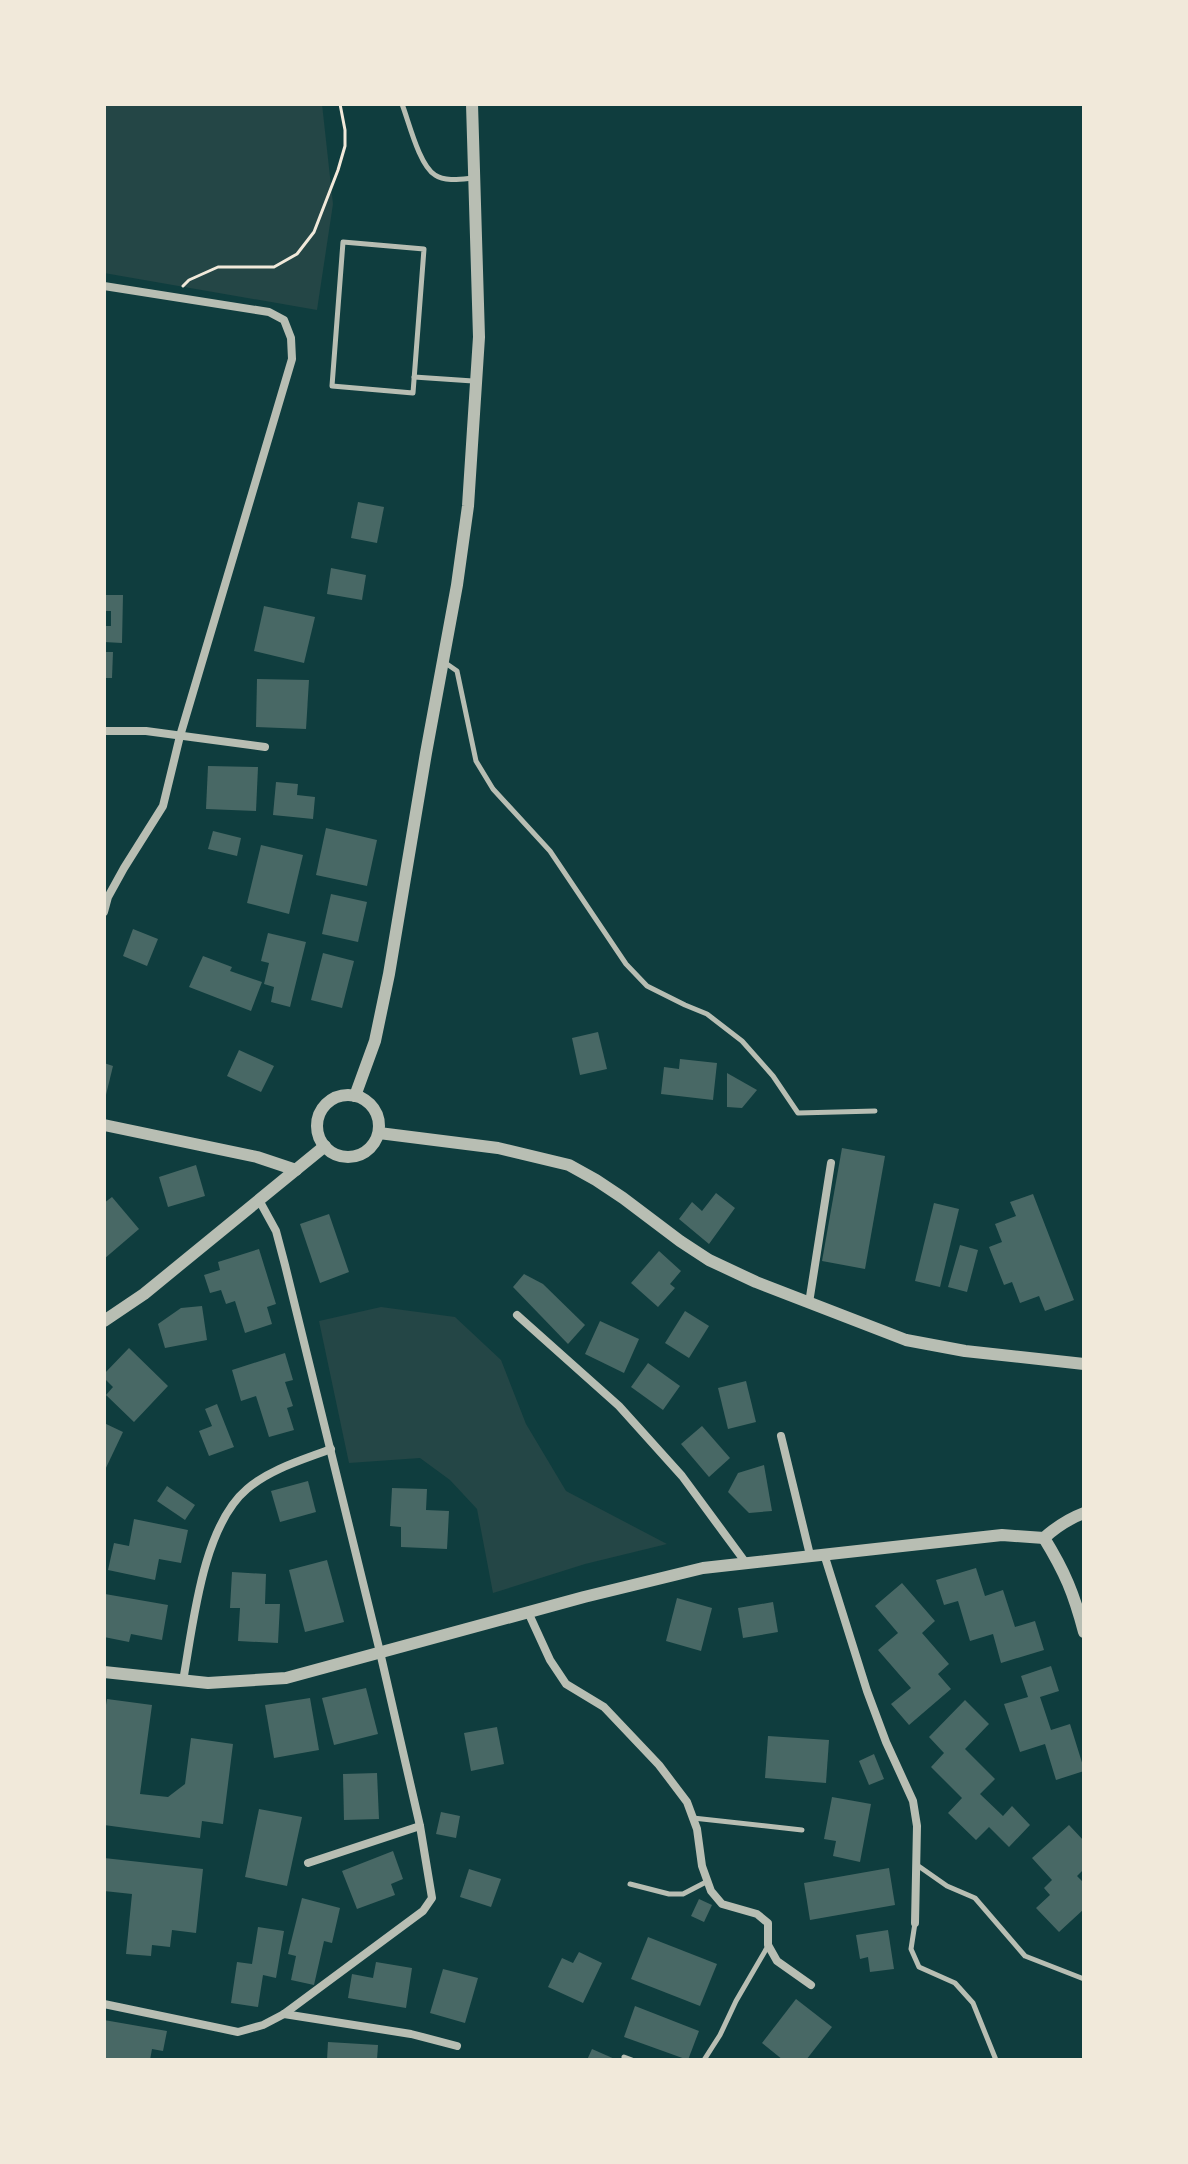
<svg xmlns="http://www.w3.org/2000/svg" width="1188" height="2164" viewBox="0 0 1188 2164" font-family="'Public Sans',sans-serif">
<rect width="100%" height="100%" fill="#0f3d3e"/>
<g fill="#244646">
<path d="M104,104H322L333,204L317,310L104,273Z"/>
<path d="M381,1307L455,1317L501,1360L526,1424L566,1491L667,1544L585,1564L493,1593L477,1509L450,1480L420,1458L349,1463L319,1321Z"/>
</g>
<g fill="#486865">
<path d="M358,502L384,507L377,543L351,538Z"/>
<path d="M331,568L366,575L362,600L327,594Z"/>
<path d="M104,595H123L122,643L104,642V626H111V611H104Z"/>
<path d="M264,606L315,617L304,663L254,651Z"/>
<path d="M104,652H113L112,678H104Z"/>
<path d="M257,679L309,680L306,729L256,727Z"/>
<path d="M208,766L258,767L256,811L206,809Z"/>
<path d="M276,782L298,784L297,795L315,797L313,819L273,815Z"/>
<path d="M326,828L377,840L367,886L316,875Z"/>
<path d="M213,831L241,838L237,856L208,849Z"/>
<path d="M261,845L303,855L289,914L247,903Z"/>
<path d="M331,894L367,902L358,942L322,934Z"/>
<path d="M133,929L158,939L147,966L123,956Z"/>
<path d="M268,933L306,942L290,1007L271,1002L274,987L264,984L269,963L261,961Z"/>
<path d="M323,953L354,961L342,1008L311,1000Z"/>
<path d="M203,956L232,967L230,971L262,982L251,1011L189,987Z"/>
<path d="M598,1032L607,1069L580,1075L572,1038Z"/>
<path d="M239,1050L274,1066L261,1092L227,1076Z"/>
<path d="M680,1059L717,1063L713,1100L661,1094L664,1067L679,1069Z"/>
<path d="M104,1063L113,1066L105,1099H104Z"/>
<path d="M727,1073L757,1090L742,1108L727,1107Z"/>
<path d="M842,1148L885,1156L865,1269L822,1261Z"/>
<path d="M196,1165L205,1196L168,1207L159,1177Z"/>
<path d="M716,1193L735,1208L709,1244L679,1219L692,1202L702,1211Z"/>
<path d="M1033,1194L1074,1300L1045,1311L1039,1296L1020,1303L1012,1282L1004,1285L989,1247L1002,1242L995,1224L1016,1216L1010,1202Z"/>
<path d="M112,1197L139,1229L104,1259V1203Z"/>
<path d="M934,1203L959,1209L940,1287L915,1281Z"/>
<path d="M329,1214L349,1272L320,1283L300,1224Z"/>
<path d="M960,1245L978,1250L967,1292L948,1287Z"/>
<path d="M259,1249L276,1304L267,1307L272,1324L245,1333L235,1301L226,1304L221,1290L210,1293L204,1275L220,1270L218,1262Z"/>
<path d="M659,1251L681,1271L670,1284L675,1288L658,1307L631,1283Z"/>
<path d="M524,1274L543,1284L585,1325L568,1344L513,1287Z"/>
<path d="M202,1306L207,1340L165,1348L158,1324L181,1308Z"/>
<path d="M685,1311L709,1326L689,1358L665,1343Z"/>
<path d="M600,1321L639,1339L624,1373L585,1354Z"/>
<path d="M129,1348L168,1386L134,1422L106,1395L113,1387L104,1378V1374Z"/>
<path d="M285,1353L293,1380L285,1382L293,1406L287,1408L294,1430L269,1437L256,1396L241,1401L232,1370Z"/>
<path d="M648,1363L680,1386L663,1410L631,1387Z"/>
<path d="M746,1381L756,1422L728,1429L718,1388Z"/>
<path d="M217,1404L234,1447L209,1456L199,1431L212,1426L205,1409Z"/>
<path d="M104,1423L123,1432L104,1472Z"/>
<path d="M702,1426L730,1458L709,1477L681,1444Z"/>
<path d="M764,1465L772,1511L749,1513L728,1492L738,1473Z"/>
<path d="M308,1481L316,1512L280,1522L271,1491Z"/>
<path d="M167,1486L195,1505L185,1520L157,1501Z"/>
<path d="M392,1488L427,1489L426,1510L449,1511L447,1549L401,1547V1527L390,1526Z"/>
<path d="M134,1519L188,1530L181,1563L159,1559L155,1580L108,1570L114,1543L129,1546Z"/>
<path d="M327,1560L344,1622L305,1632L289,1570Z"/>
<path d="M976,1568L985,1596L1003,1590L1015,1627L1035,1621L1044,1650L1001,1663L993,1634L970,1641L958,1601L944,1605L936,1580Z"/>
<path d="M232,1572L266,1574L265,1604H280L278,1643L238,1641L240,1608H230Z"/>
<path d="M902,1583L935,1621L922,1633L949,1664L938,1674L951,1689L909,1725L891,1704L911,1688L878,1650L898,1633L875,1606Z"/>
<path d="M105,1594L168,1605L162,1640L131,1634L129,1642L104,1637Z"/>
<path d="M677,1598L712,1608L701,1651L666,1641Z"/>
<path d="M773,1602L778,1632L743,1638L738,1608Z"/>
<path d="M1051,1666L1059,1691L1040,1697L1051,1730L1070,1724L1084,1769V1771L1056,1780L1045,1744L1020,1752L1004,1704L1028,1697L1021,1676Z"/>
<path d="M366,1688L378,1734L334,1745L322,1698Z"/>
<path d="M310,1698L319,1750L274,1758L265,1705Z"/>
<path d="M107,1699L152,1705L140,1794L168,1797L185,1784L191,1738L233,1744L223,1824L202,1821L200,1838L104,1825V1717Z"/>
<path d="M965,1700L989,1724L965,1749L995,1779L980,1794L1003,1816L1012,1806L1030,1825L1009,1847L989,1827L976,1840L948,1813L962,1798L931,1767L944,1753L929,1737Z"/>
<path d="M497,1727L504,1764L471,1771L464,1733Z"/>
<path d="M768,1736L829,1740L826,1783L765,1778Z"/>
<path d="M874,1754L884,1779L869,1785L859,1761Z"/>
<path d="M377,1773L379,1819L344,1820L343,1774Z"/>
<path d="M832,1797L871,1804L860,1862L833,1856L836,1841L824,1839Z"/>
<path d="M259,1809L302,1817L287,1886L245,1877Z"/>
<path d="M441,1812L460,1816L456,1838L436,1834Z"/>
<path d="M1069,1825L1084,1841V1869L1077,1876L1084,1883V1909L1059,1932L1036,1908L1050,1895L1044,1888L1052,1880L1032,1858Z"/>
<path d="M393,1851L403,1879L391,1884L395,1895L357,1909L342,1871Z"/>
<path d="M104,1858L203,1869L196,1933L172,1930L170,1947L152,1945L151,1956L126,1954L132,1894L104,1891Z"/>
<path d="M889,1868L895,1905L810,1920L804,1883Z"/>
<path d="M469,1869L501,1879L491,1907L460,1897Z"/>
<path d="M302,1898L340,1908L332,1943L324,1941L314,1985L291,1980L296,1956L288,1954Z"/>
<path d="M699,1899L712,1905L704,1922L691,1916Z"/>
<path d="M258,1927L284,1931L276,1978L263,1975L258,2007L231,2003L237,1962L252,1964Z"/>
<path d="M888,1930L894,1969L870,1972L868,1957L860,1959L856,1935Z"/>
<path d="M648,1937L717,1964L700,2006L631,1979Z"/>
<path d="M579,1952L602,1963L583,2003L548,1987L562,1958L573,1963Z"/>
<path d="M376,1962L412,1968L406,2008L348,1998L352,1974L373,1978Z"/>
<path d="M443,1969L478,1978L465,2023L430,2013Z"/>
<path d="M796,1999L832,2027L806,2060H783L762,2043Z"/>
<path d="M635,2006L699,2031L688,2060L624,2037Z"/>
<path d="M104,2020L167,2031L163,2051L152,2049L150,2060H104Z"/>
<path d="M328,2042L378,2045L377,2060H327Z"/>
<path d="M592,2049L617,2060H587Z"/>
</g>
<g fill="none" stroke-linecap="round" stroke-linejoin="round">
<path stroke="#f1e9da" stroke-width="3" d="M183,286L189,280L218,267H274L297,254L314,232L338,170L345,146V130L340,104"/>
<g stroke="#b8beb3" stroke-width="5">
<path d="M402,104C409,122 419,165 435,175C445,182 462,179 473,178"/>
<path d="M343,242L424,249L413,393L332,386Z"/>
<path d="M414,377L473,381"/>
<path d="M444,662L457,671L476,761L493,789L550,851L626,964L647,986L685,1005L707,1014L742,1041L773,1076L798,1113L875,1111"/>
<path d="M693,1818L802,1830"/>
<path d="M917,1865L947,1886L975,1898L1025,1956L1084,1979"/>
<path d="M630,1884L669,1894H683L708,1881"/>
<path d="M915,1923L911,1949L919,1967L955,1983L973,2003L996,2060"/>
<path d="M624,2057L632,2060"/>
<path d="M704,2060L720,2035L736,2001L768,1946"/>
</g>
<g stroke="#b8beb3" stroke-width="8">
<path d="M104,286L269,312L284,320L291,338L292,359L180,736L163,806L124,868L108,897L104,912"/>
<path d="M104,731H146L265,747"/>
<path d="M809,1303L831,1163"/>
<path d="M517,1315L619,1406L682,1476L746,1563"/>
<path d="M781,1436L810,1555"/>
<path d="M824,1554L867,1691L886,1742L913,1801L917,1826L915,1923"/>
<path d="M528,1612L550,1660L566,1684L604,1707L659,1765L687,1802L697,1829L702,1866L711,1891L722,1904L757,1914L768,1923V1945L777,1961L811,1985"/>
<path d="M183,1681C193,1626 202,1527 247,1489C270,1469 302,1460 331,1449"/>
<path d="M308,1863L420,1826"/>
<path d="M104,2004L238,2032L263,2025L284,2014L423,1911L432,1898L420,1826L380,1652L285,1265L276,1231L259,1200"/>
<path d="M284,2014L411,2034L457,2046"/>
</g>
<g stroke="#b8beb3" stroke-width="12">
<circle cx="348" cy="1126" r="31"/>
<path d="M355,1096L375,1041L389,974L426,753L457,585L468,506L479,337L472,104"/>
<path d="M104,1125L257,1157L296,1170"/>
<path d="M379,1133L498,1148L569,1165L596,1180L623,1198L680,1241L709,1260L756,1282L906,1340L965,1351L1084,1364"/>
<path d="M104,1321L144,1294L325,1146"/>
<path d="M1044,1538C1065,1572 1074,1594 1084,1632"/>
<path d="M1044,1538C1056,1527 1068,1519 1084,1513"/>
<path d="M104,1672L208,1683L286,1678L584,1597L703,1568L1002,1535L1044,1538"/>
</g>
</g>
<rect width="1188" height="2164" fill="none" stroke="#f1e9da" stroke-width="212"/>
</svg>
